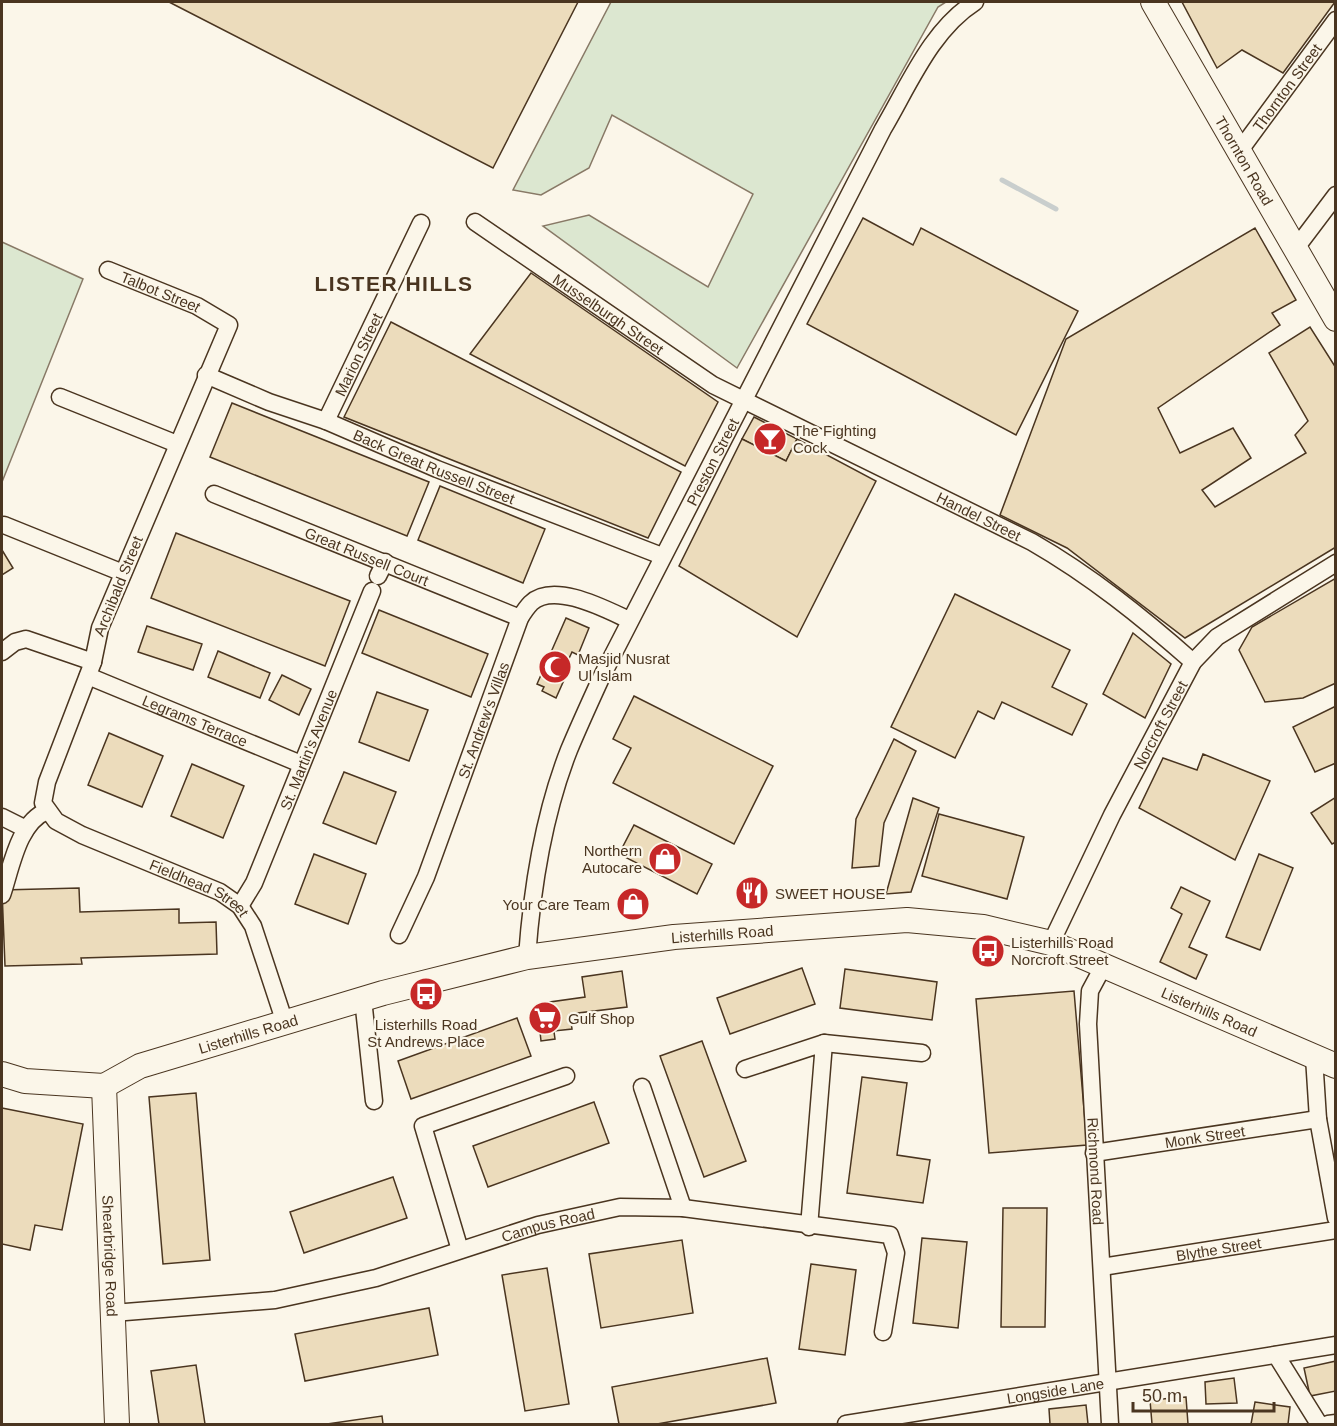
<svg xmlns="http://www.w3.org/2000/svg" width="1337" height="1426" viewBox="0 0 1337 1426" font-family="Helvetica,sans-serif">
<rect width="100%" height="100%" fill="#fbf6e9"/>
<g fill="#dce7d0" stroke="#887966" stroke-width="1.5">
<path d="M611,2H946L938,7L737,368L543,226L589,215L708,287L753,194L612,115L589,168L541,195L513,190Z"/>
<path d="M2,242L83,279L2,482Z"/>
</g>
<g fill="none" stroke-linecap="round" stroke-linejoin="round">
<path stroke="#c9cecd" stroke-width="5" d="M1002,180L1056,209"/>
</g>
<g fill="#ecdcbc" stroke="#4a3520" stroke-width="1.5">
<path d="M169,2H578L493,168Z"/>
<path d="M1182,2H1335L1283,73L1242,50L1217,68Z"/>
<path d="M863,218L913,245L921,228L1078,311L1016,435L807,324Z"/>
<path d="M1255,228L1296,300L1272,313L1280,325L1158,408L1180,453L1233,428L1251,458L1202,490L1215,507L1306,453L1295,435L1308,421L1269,353L1310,327L1336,368V547L1185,638L1067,548L1000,515L1066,339Z"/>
<path d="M531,273L718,402L685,466L470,354Z"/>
<path d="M391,322L681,472L648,538L344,417Z"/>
<path d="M232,403L429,482L407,536L210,457Z"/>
<path d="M754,417L797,439L786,461L742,439Z"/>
<path d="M742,439L786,461L797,439L876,481L797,637L679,566Z"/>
<path d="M440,486L545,529L523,583L418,540Z"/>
<path d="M176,533L350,601L325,666L151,598Z"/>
<path d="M2,550L13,568L2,575Z"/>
<path d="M1336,578V683L1303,698L1265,702L1239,650L1252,627Z"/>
<path d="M955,594L1070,650L1052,687L1087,704L1072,735L1002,702L994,719L978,711L955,758L891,727Z"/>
<path d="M379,610L488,654L471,697L362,653Z"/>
<path d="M566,618L589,628L578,655L572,652L560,678L564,680L556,698L542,691L544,687L537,684Z"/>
<path d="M147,626L202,644L193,670L138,652Z"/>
<path d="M1133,633L1171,664L1145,718L1103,694Z"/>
<path d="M218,651L270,673L260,698L208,677Z"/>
<path d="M282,675L311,689L299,715L269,700Z"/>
<path d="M377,692L428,710L409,761L359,742Z"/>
<path d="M634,696L773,766L734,844L613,783L631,748L613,739Z"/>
<path d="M1336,706V763L1315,772L1293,727Z"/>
<path d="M109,733L163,756L142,807L88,785Z"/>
<path d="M894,739L916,751L884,823L879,866L852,868L856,819Z"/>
<path d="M1203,754L1270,781L1235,860L1139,808L1163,758L1197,770Z"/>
<path d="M192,764L244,786L223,838L171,816Z"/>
<path d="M344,772L396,792L376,844L323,823Z"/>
<path d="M1336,797V842L1332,844L1311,813Z"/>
<path d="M913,798L939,808L911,892L886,894Z"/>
<path d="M939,814L1024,837L1007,899L922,876Z"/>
<path d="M634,825L712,864L697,894L619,854Z"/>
<path d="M314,854L366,874L348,924L295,904Z"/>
<path d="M1259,854L1293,868L1260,950L1226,937Z"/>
<path d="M1181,887L1210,901L1189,947L1207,955L1196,979L1160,962L1182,914L1171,908Z"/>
<path d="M79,888L80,912L179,909V923L216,922L217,954L81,958L82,964L5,966L2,890Z"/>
<path d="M802,968L815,1004L730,1034L717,998Z"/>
<path d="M845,969L937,982L932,1020L840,1008Z"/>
<path d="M622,971L627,1007L570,1014L572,1029L554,1031L550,1002L585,997L582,977Z"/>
<path d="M1074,991L1087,1145L989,1153L976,999Z"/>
<path d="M550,1003L555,1039L541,1041L537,1004Z"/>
<path d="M517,1018L531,1056L411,1099L398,1061Z"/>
<path d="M702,1041L746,1161L704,1177L660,1056Z"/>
<path d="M862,1077L907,1083L897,1155L930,1160L923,1203L847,1193Z"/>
<path d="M196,1093L210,1260L163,1264L149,1097Z"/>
<path d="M594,1102L609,1143L488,1187L473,1146Z"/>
<path d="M2,1108L83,1124L62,1230L35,1225L30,1250L2,1244Z"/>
<path d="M393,1177L407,1218L304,1253L290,1212Z"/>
<path d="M1003,1208H1047L1045,1327H1001Z"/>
<path d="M922,1238L967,1242L958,1328L913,1323Z"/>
<path d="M682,1240L693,1313L601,1328L589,1254Z"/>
<path d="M811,1264L856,1270L845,1355L799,1349Z"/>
<path d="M547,1268L569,1404L525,1411L502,1275Z"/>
<path d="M429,1308L438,1355L305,1381L295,1334Z"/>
<path d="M767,1358L776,1403L657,1424H619L612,1387Z"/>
<path d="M1336,1361V1391L1310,1396L1304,1368Z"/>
<path d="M196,1365L205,1424H159L151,1371Z"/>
<path d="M1234,1378L1237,1403L1206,1404L1205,1382Z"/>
<path d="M1186,1397L1188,1424H1152L1150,1400Z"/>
<path d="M1255,1402L1290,1407L1288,1424H1251Z"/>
<path d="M1086,1405L1088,1424H1050L1049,1409Z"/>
<path d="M382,1416L383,1424H327Z"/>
</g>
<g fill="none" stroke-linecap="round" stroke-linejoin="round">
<defs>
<g id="street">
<path id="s1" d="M1238,153L1336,20"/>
<path id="s2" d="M475,222L713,385L1032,542C1091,576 1142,617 1193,662"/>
<path d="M1296,248L1336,195"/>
<path id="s3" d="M108,270L197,306L229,325L100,628L93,662L47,782L43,803L56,821L82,835L220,892L240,906L253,926L285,1023"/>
<path id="s4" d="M206,375L269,402L326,421L437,469L662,556"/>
<path d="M60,397L177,444"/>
<path id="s5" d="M326,421L421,223"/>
<path id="s6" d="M214,494L520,618"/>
<path d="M4,525L123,573"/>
<path d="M378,576L385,562"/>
<path d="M2,652L15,642L26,639L93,662"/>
<path id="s7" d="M88,676L301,764"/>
<path d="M2,817L26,829"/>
<path d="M2,895C11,869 18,822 47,811"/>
<path id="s8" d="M240,906L254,883L372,591"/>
<path id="s9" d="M399,935L426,877L520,618C523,613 527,607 531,603C554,581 607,610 629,620"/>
<path id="s10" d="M1051,943L1112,815L1193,662L1217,637L1336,563"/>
<path id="s11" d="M527,957C532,888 543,816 569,750C579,726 590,702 601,678L883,129C909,85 931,30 975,2"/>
<path id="s12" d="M1104,965L1090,991L1088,1024L1110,1424"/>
<path d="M363,999L374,1101"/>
<path d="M824,1043L922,1053"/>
<path d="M1314,1057L1318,1119L1336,1218"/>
<path d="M745,1069L824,1043L809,1227"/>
<path d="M642,1087L683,1208"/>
<path id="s13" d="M1094,1153L1318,1119"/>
<path d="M460,1250L423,1126L566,1076"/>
<path id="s14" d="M1102,1267L1336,1230"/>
<path id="s15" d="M113,1313L275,1300L376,1278L538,1225L620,1207L683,1208L890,1235L896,1253L883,1332"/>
<path d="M1276,1355L1319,1424"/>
<path id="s16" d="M846,1424L1336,1345"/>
<path d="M1328,1424L1336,1423"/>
</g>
<g id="secondary">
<path id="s17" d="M1153,2L1336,319"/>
<path d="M2,1074L25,1081L104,1086"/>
<path id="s18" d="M104,1086L140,1066L383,993L527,957L674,937L907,920L983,927L1051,943L1336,1066"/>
<path id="s19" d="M104,1086L117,1424"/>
</g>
</defs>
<use href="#street" stroke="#4a3520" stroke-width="19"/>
<use href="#secondary" stroke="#4a3520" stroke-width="26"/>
<use href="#street" stroke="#fbf6e9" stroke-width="16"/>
<use href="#secondary" stroke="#fbf6e9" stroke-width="24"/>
</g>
<defs>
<symbol id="bar-disc" viewBox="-11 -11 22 22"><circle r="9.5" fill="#c62828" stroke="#fbf6e9"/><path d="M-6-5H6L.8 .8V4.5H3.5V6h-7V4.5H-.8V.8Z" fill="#fff"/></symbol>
<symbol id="mosque-disc" viewBox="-11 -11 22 22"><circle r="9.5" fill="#c62828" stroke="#fbf6e9"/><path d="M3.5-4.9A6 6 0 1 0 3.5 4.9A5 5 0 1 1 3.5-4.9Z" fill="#fff"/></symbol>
<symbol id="shop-disc" viewBox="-11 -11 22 22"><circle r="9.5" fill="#c62828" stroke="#fbf6e9"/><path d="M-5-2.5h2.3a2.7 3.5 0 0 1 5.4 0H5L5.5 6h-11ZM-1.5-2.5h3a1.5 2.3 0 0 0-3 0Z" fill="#fff"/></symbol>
<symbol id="restaurant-disc" viewBox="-11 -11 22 22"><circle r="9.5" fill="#c62828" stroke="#fbf6e9"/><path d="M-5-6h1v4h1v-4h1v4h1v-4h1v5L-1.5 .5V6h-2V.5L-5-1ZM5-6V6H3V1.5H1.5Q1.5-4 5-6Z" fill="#fff"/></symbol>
<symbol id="bus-disc" viewBox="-11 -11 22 22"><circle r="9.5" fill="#c62828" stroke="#fbf6e9"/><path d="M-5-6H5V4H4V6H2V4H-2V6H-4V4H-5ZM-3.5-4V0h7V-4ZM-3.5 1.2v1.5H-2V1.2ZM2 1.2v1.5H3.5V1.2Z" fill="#fff"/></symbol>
<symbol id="supermarket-disc" viewBox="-11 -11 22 22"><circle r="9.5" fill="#c62828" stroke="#fbf6e9"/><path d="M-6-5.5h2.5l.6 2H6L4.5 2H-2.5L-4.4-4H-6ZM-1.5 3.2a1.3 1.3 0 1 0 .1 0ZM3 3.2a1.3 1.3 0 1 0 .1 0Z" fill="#fff"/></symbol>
</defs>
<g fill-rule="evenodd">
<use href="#bar-disc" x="751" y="420" width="38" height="38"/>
<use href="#mosque-disc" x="536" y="648" width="38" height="38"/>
<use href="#shop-disc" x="646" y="840" width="38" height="38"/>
<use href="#restaurant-disc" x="733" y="874" width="38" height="38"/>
<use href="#shop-disc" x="614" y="885" width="38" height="38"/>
<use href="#bus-disc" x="969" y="932" width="38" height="38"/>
<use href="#bus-disc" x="407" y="975" width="38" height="38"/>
<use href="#supermarket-disc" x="526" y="999" width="38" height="38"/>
</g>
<g text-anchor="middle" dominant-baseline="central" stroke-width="4.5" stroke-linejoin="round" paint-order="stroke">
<g font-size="15" fill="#4a3520" stroke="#fbf6e9">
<text stroke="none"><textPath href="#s1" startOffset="82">Thornton Street</textPath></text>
<text stroke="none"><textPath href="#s17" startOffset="183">Thornton Road</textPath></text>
<text stroke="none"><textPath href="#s3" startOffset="57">Talbot Street</textPath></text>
<text stroke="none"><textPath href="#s2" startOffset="162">Musselburgh Street</textPath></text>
<text stroke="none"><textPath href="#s5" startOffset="74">Marion Street</textPath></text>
<text stroke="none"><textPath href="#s11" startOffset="534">Preston Street</textPath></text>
<text stroke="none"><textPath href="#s4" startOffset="246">Back Great Russell Street</textPath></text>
<text stroke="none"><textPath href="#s2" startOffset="585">Handel Street</textPath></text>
<text stroke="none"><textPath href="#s6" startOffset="165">Great Russell Court</textPath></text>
<text transform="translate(118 586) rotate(-68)">Archibald Street</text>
<text stroke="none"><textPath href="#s9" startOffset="231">St. Andrew's Villas</textPath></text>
<text stroke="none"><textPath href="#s7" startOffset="116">Legrams Terrace</textPath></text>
<text stroke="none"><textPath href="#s10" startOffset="244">Norcroft Street</textPath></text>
<text stroke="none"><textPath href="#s8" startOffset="171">St. Martin's Avenue</textPath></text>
<text stroke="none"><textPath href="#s3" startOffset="828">Fieldhead Street</textPath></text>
<text stroke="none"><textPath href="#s18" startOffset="640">Listerhills Road</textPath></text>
<text stroke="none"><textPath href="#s18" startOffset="1144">Listerhills Road</textPath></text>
<text stroke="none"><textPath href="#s18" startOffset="154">Listerhills Road</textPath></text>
<text stroke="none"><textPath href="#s13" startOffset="112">Monk Street</textPath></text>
<text stroke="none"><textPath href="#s12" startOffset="210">Richmond Road</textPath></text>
<text stroke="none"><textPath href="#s15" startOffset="446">Campus Road</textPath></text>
<text stroke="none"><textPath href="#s14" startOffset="118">Blythe Street</textPath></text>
<text stroke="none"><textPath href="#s19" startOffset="170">Shearbridge Road</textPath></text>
<text stroke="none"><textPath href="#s16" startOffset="212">Longside Lane</textPath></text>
</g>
<g font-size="15" fill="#4a3520" stroke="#fbf6e9" text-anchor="start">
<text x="793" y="430">The Fighting<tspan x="793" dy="17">Cock</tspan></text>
<text x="578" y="658">Masjid Nusrat<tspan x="578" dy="17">Ul Islam</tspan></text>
<text x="642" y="850" text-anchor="end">Northern<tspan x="642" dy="17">Autocare</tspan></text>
<text x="775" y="893">SWEET HOUSE</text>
<text x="610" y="904" text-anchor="end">Your Care Team</text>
<text x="1011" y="942">Listerhills Road<tspan x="1011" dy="17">Norcroft Street</tspan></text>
<text x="568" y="1018">Gulf Shop</text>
<text x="426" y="1024" text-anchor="middle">Listerhills Road<tspan x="426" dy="17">St Andrews Place</tspan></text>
</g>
<g font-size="21" font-weight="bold" letter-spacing="1.5" fill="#4a3520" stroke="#fbf6e9">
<text x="394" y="283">LISTER HILLS</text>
</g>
</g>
<rect width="1337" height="1426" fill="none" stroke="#4a3520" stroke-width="6"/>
<path d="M1133 1402v9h141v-9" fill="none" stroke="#4a3520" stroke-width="3"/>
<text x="1142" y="1402" font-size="18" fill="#4a3520" stroke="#fbf6e9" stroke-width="4.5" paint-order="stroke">50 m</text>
</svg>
